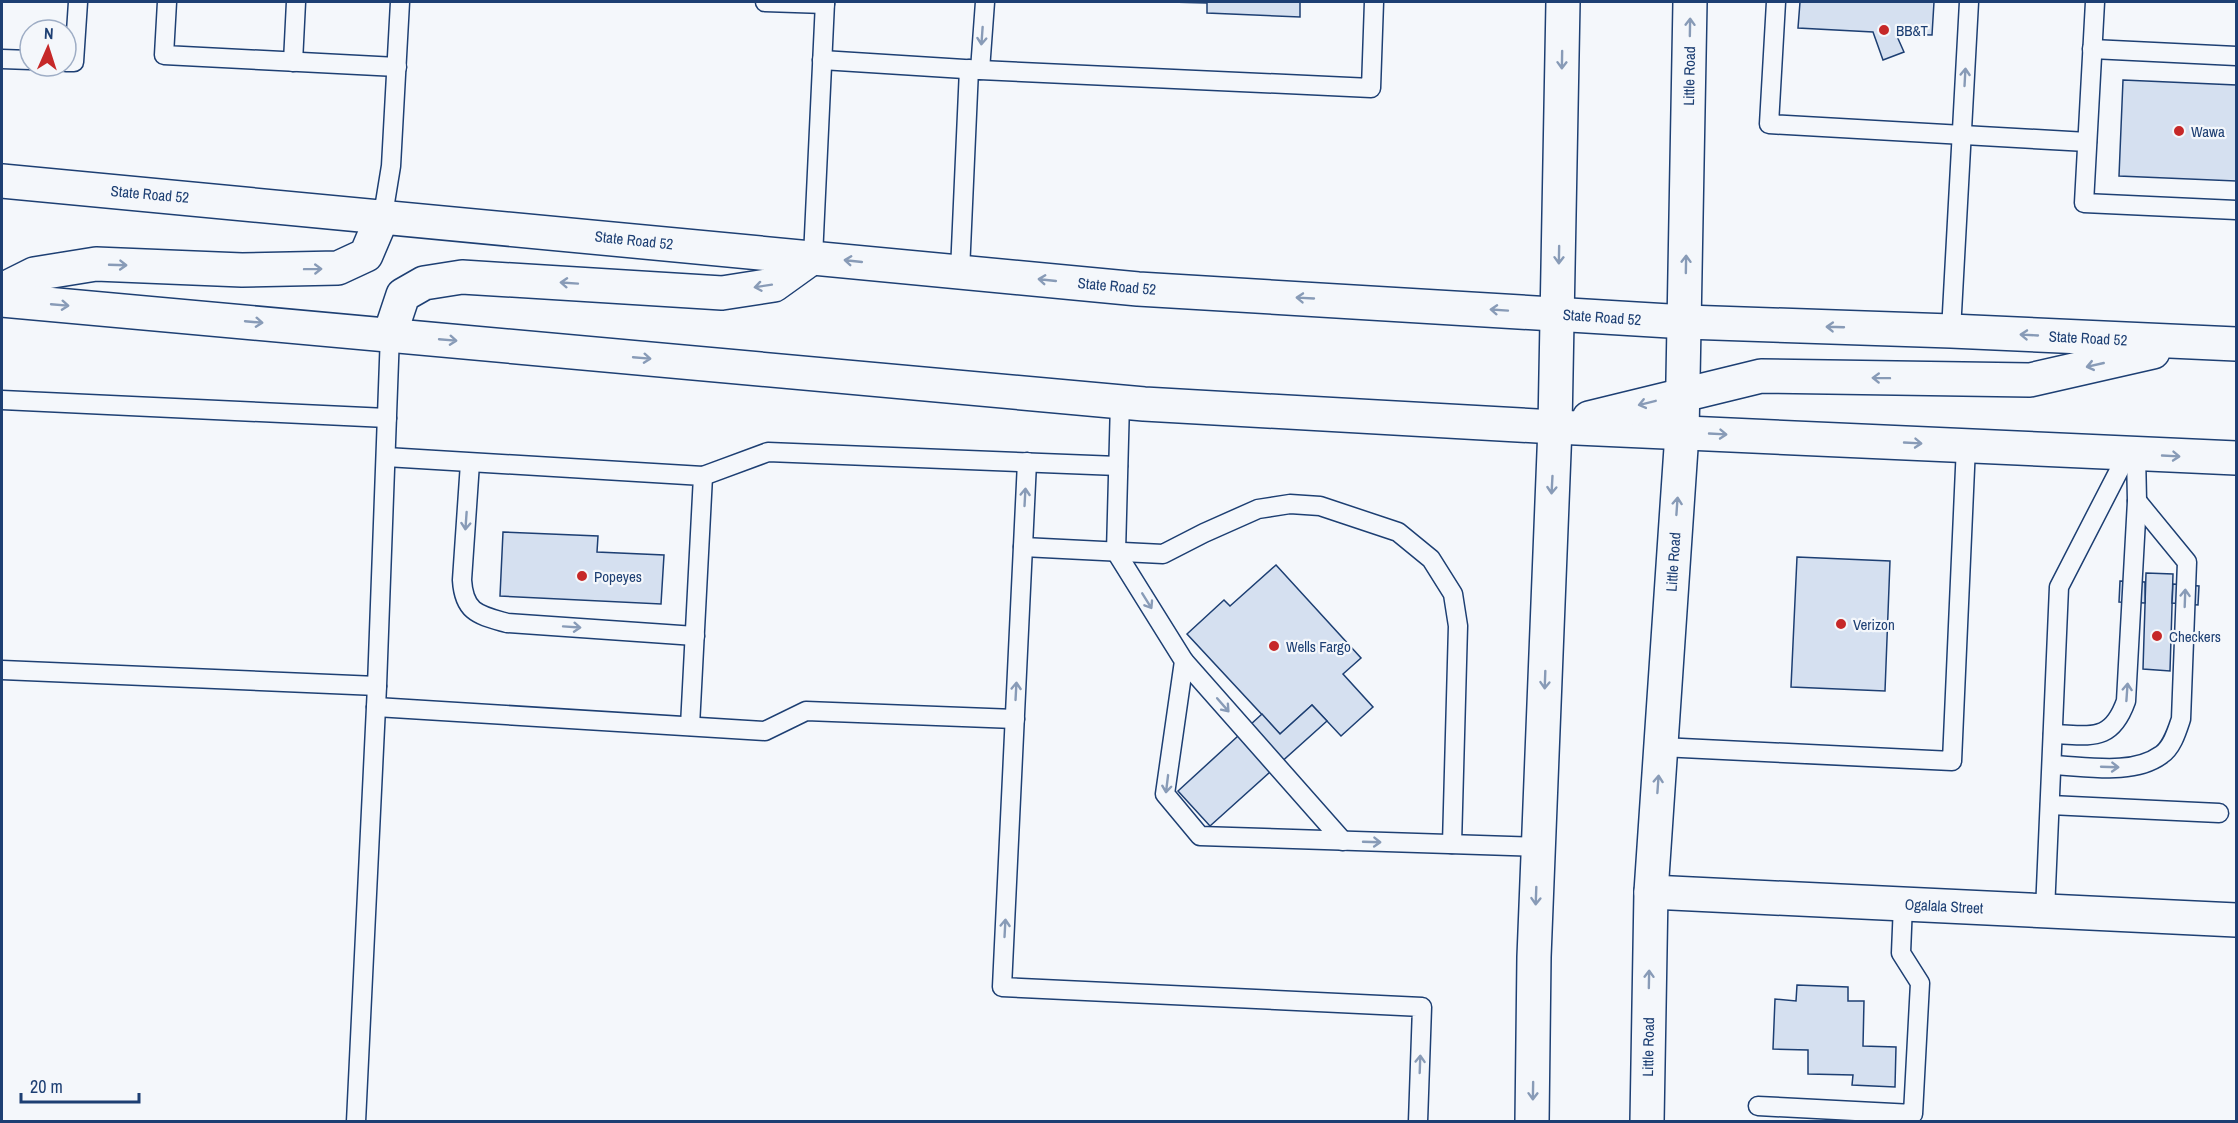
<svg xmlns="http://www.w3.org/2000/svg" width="2238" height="1123" viewBox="0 0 2238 1123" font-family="'Archivo Narrow',sans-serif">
<rect width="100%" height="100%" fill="#f4f7fb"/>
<g fill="#d5e0f0" stroke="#1d3f73" stroke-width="1.5">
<path d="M1169,2H1300V17L1207,13V3Z"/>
<path d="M1800,2H1934L1932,35L1896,34L1904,52L1883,60L1873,32L1798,28Z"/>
<path d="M2123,80L2236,85V181L2119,176Z"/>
<path d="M503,532L598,536L597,552L664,555L661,604L500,596Z"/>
<path d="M1797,557L1890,561L1885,691L1791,687Z"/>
<path d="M1276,565L1361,658L1343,674L1373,707L1341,736L1312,705L1280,734L1187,634L1224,600L1230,606Z"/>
<path d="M2146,573L2173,574L2170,671L2143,669Z"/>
<path d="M2120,581L2145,582V603L2119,602Z"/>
<path d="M2173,584L2199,586L2198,605L2172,603Z"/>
<path d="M1312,705L1327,721L1210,826L1178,791L1262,714L1280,734Z"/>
<path d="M1797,985L1848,987V1001H1864L1863,1046L1896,1047L1895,1087L1852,1085L1853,1075L1808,1074V1050L1773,1049L1775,999L1796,1001Z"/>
</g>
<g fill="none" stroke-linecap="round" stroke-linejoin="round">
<defs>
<g id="lane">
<path d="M167,2L164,55L397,67"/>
<path d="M765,2L825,4"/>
<path d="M1776,2L1769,124L2087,142"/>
<path d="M2095,2L2084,203L2236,210"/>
<path d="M2092,49L2236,56"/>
<path d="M2,59L30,60"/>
<path d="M822,60L980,70L1371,88L1374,2"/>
<path d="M66,62H74L78,2"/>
<path d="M293,62L296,2"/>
<path d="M980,70L985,2"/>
<path d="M383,215L391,166L400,2"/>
<path d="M813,257L825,2"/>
<path d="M960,271L969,69"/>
<path d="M1951,331L1969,2"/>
<path d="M2,400L387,418"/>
<path d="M1120,402L1116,552L1184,661L1165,794L1200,836L1538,847"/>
<path d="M386,457L703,476L690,726"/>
<path d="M1027,462L1002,987L1422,1007L1418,1122"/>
<path d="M470,463L462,580C464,613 479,615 507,623L695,636"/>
<path d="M703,476L768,452L1118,466"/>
<path d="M1023,547L1163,554L1204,533L1258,509L1290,504L1320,506L1398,532L1431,559L1453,594L1458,626L1452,844"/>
<path d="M1184,661L1343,841"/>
<path d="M2,670L377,686"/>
<path d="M376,707L765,731L806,711L1015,719"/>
<path d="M2053,734C2091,735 2111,743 2126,701L2137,501L2136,454"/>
<path d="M1661,747L1952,761L1966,446"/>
<path d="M2052,765C2085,766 2132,776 2161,755C2172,748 2177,731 2181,719L2187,562L2137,501"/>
<path d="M2050,805L2219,813"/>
<path d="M2045,911L2059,587L2128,453"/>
<path d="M1758,1106L1913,1114L1920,983L1901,953L1903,904"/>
<path d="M356,1122L377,686L390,334"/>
</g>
<path id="street" d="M1651,892L2236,920"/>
<g id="primary">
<path d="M2,181L1138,289L1686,322L1951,331L2236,344"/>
<path d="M2,290L34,274L96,264L242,270L338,268L366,255L383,215"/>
<path d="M2,300L1144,404L1555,427L2236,458"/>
<path d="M390,334L403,295L424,283L462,277L722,293L774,285L813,257"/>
<path d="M1589,418L1761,376L2030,380L2153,352"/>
<path d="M1532,1122L1534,957L1555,427L1563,2"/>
<path d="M1647,1122L1651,892L1682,433L1690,2"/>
</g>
</defs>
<use href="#lane" stroke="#1d3f73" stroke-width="21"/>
<use href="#street" stroke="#1d3f73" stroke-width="36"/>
<use href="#primary" stroke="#1d3f73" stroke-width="36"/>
<use href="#lane" stroke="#f4f7fb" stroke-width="18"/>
<use href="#street" stroke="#f4f7fb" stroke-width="33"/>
<use href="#primary" stroke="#f4f7fb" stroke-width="33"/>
</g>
<defs><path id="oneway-shaft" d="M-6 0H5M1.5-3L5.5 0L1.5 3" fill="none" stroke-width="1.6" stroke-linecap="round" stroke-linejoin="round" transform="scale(1.5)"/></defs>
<g stroke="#889bb7">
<use href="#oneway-shaft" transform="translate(1690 27) rotate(-89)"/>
<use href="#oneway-shaft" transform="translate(982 36) rotate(94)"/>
<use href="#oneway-shaft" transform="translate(1562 60) rotate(91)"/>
<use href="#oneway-shaft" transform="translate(1965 77) rotate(-87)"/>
<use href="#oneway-shaft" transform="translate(1559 255) rotate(91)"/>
<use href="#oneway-shaft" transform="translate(853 261) rotate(-174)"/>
<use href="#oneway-shaft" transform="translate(1686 264) rotate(-89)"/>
<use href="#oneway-shaft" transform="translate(118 265) rotate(2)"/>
<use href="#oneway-shaft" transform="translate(313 269) rotate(-1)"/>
<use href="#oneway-shaft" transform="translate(1047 280) rotate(-174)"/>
<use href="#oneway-shaft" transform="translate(569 283) rotate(-176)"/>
<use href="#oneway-shaft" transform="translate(763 286) rotate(171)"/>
<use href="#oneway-shaft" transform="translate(1305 298) rotate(-177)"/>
<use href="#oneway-shaft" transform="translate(60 305) rotate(5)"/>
<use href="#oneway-shaft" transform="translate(1499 310) rotate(-176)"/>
<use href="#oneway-shaft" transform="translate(254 322) rotate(5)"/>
<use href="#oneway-shaft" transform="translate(1835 327) rotate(-178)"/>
<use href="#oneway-shaft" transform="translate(2029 335) rotate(-177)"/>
<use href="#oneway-shaft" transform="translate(448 340) rotate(5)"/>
<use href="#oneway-shaft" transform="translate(642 358) rotate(5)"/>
<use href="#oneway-shaft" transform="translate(2095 365) rotate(167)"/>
<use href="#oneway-shaft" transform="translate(1881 378) rotate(-179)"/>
<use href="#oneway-shaft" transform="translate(1647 403) rotate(166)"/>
<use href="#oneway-shaft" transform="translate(1718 434) rotate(3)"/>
<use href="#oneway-shaft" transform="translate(1913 443) rotate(3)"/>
<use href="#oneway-shaft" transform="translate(2171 456) rotate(3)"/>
<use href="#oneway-shaft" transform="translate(1552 485) rotate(93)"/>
<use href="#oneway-shaft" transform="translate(1025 497) rotate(-87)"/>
<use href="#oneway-shaft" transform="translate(1677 506) rotate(-86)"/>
<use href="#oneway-shaft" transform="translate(466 521) rotate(94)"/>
<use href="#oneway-shaft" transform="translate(2185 598) rotate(-88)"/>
<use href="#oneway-shaft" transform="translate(1147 601) rotate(58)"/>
<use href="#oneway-shaft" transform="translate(572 627) rotate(4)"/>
<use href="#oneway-shaft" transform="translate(1545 680) rotate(92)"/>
<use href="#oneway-shaft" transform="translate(1016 691) rotate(-87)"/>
<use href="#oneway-shaft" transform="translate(2127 692) rotate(-86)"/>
<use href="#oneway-shaft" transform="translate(1223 705) rotate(49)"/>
<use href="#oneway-shaft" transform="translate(2110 767) rotate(2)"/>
<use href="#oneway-shaft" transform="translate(1167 784) rotate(97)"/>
<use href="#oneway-shaft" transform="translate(1658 784) rotate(-86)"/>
<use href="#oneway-shaft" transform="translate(1372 842) rotate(2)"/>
<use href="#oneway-shaft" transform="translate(1536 896) rotate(92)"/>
<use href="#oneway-shaft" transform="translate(1005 928) rotate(-87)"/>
<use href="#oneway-shaft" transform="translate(1649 979) rotate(-89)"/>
<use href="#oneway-shaft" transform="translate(1420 1064) rotate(-88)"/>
<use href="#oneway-shaft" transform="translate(1533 1091) rotate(91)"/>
</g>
<g fill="#c62828" stroke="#f4f7fb" stroke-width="2">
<circle cx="1884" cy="30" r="6"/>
<circle cx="2179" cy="131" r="6"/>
<circle cx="582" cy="576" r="6"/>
<circle cx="1841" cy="624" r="6"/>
<circle cx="2157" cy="636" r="6"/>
<circle cx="1274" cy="646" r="6"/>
</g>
<g text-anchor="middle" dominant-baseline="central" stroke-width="4.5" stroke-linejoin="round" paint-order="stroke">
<g font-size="15" fill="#1d3f73" stroke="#f4f7fb" text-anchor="start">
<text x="1896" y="30">BB&amp;T</text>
<text x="2191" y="131">Wawa</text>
<text x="594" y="576">Popeyes</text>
<text x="1853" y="624">Verizon</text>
<text x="2169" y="636">Checkers</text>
<text x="1286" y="646">Wells Fargo</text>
</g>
<g font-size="15" fill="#1d3f73" stroke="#f4f7fb">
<text transform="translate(1689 76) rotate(-89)">Little Road</text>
<text transform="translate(150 194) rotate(5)">State Road 52</text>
<text transform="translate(634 240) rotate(6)">State Road 52</text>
<text transform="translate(1117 286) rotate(5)">State Road 52</text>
<text transform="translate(1602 317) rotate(4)">State Road 52</text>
<text transform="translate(2088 338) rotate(3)">State Road 52</text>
<text transform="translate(1673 562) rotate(-86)">Little Road</text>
<text transform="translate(1944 906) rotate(3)">Ogalala Street</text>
<text transform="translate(1648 1047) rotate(-89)">Little Road</text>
</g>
</g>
<rect width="2238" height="1123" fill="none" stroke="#1d3f73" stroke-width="6"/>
<g transform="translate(48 48) rotate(3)"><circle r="28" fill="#f4f7fb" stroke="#9eadc5" stroke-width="1.5"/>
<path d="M0-4.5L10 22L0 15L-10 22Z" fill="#c62828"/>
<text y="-9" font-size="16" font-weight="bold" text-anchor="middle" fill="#1d3f73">N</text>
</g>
<path d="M21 1093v9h118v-9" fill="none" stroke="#1d3f73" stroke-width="3"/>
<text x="30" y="1093" font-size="18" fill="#1d3f73" stroke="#f4f7fb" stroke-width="4.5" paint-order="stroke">20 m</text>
</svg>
